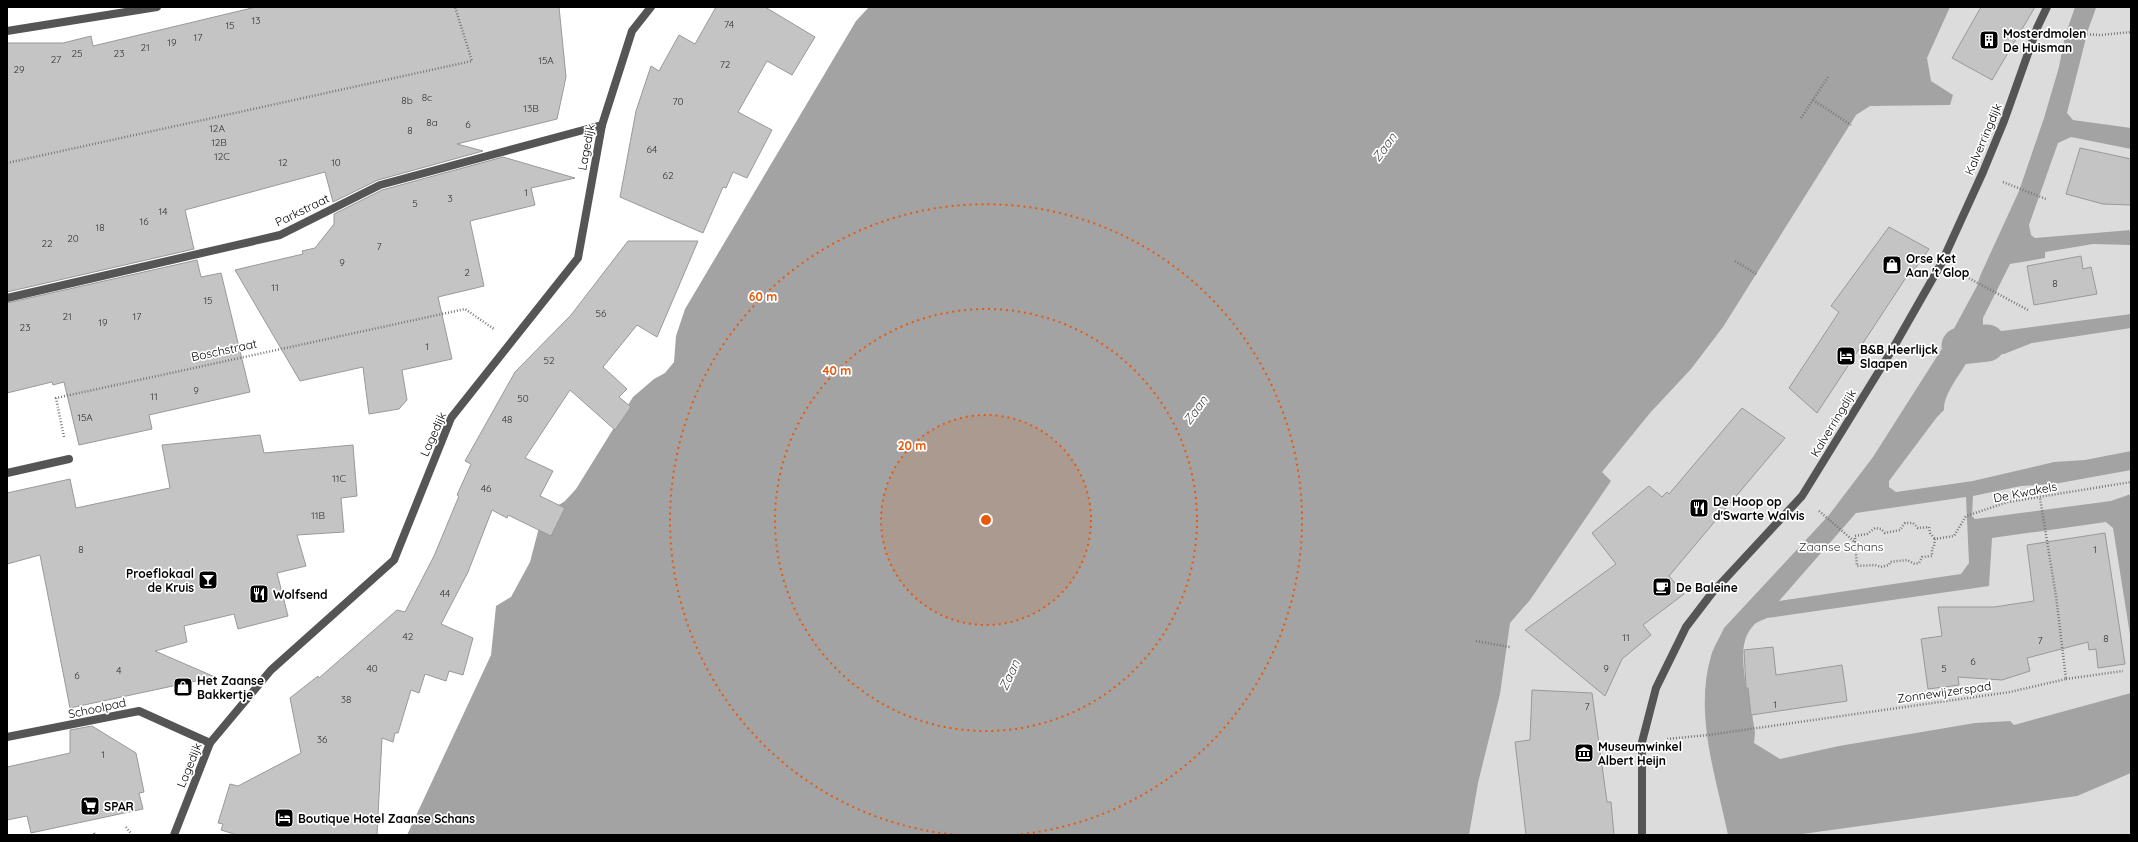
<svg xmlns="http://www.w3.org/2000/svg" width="2138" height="842" viewBox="0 0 2138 842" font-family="Quicksand,sans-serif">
<rect width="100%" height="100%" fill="#fff"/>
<path fill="#dcdcdc" d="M1868,7H2131V835H1431L1440,614Z"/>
<g fill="#a3a3a3" fill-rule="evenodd">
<path d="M869,7H1950L1927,58L1931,81L1953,95L1950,105L1870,106L1856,115L1723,327L1691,369L1650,413L1602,472L1611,481L1530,600L1510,623L1500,694L1478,783L1469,835H407L491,655L496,606L511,597L530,562L542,516L565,501L576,489L633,397L654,379L665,373L674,362L676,336L685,309L856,21Z"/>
<path d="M2075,7H2099L2096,8L2088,30L2067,113L2073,120L2131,128V149L2071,137L2058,143L2029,225L2031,235L2035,238L2131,230V245L2093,244L2045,252V258L2010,264L1983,318C1985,352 1943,385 1944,410L1937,417L1889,481V487L1896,492L1973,481L2054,462L2085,460L2131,451V470L2054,484L2021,486L1973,496L1972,516L1975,519L2111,501L2131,494V641L2113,528L2106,522L1992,538L1989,586L1767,618C1763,620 1756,622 1753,626C1738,642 1744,668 1746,688H1748L1755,733L1754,743L1780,759L1839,746L1975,723L2010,721L2014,725L2131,693V773L2077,796L1795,835H1728C1716,777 1694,714 1711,656C1714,646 1720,637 1724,628L1829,515L1873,457L1950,336L1977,286L1980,276L2019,191L2044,118L2059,67L2065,36ZM1966,497L1969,563L1961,574L1779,601L1856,513Z"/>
<path d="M2131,314V328L2032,343L2004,354L1985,355L1989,330L1994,332Z"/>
</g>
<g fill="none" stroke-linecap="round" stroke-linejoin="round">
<path stroke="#a3a3a3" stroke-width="37" d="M1960,346L1987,343"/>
</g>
<g fill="#c4c4c4" stroke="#999">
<path d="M256,7H559L566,77L557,119L457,144L483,151L378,180L333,202L325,172L185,210L194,249L7,292V43H63L91,36L93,46Z"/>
<path d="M716,7H765L815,37L792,75L767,61L738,112L772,130L747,178L733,172L726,188L723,187L703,233L620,197L636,111L651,66L659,71L679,35L695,44Z"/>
<path d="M1981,7H2035L1992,80L1952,58Z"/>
<path d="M2080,148L2131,159V205L2103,204L2066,194Z"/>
<path d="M503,157L575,178L531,188L535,205L470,221L484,286L438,297L452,359L402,370L407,400L399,409L369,414L363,367L300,381L235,270L303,254L302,251L315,248L334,224V214L382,190Z"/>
<path d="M1889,227L1929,249L1909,277L1907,276L1817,413L1789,388L1839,312L1831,306Z"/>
<path d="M628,241H698L657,337L637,325L603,367L627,389L619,397L631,407L615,430L570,390L525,458L553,471L540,496L565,508L551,536L508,515L507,518L492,510L468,572L441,624L473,638L463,675L449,671L446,681L425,674L419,693L411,690L398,733H395L393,742L382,738L377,835H237L221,830L223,824L218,823L230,784L238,786L301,753L290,698L318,676L319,678L397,610L405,612L434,556L459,496L457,495L471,464L465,461L515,372L571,315Z"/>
<path d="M2081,256L2083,269L2091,267L2097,294L2034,305L2027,266Z"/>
<path d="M197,260L201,277L221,273L250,392L149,415L152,429L79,445L64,382L53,385L52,382L7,393V303Z"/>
<path d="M1742,408L1785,438L1669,576L1684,594L1643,625L1651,635L1622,659L1605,696L1525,630L1616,564L1592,533L1649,486L1662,497L1667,492L1669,494Z"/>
<path d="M260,435L264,453L353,445L357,496L341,498L344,532L297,535L306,566L277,573L288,616L238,629L234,614L184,626L187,642L155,651L215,677L70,708L40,555L7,564V493L70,479L76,508L170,488L162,445Z"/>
<path d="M2105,533L2125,664L2098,668L2096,649L2089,650L2088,642L2027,658L2030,671L2002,680L1958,677L1959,685L1928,689L1921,639L1942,636L1938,607H1994L2034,601L2027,545Z"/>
<path d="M1773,647L1776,675L1842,665L1847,701L1751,715L1748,688H1746L1744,650Z"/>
<path d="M1532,690L1592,693L1607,802H1611L1614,835H1526L1515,742L1530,740Z"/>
<path d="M92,726L136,753L144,792L139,793L143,809L31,833L27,816L7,820V767L70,753V730Z"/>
</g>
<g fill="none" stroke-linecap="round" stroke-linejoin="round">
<g stroke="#777" stroke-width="2.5" stroke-dasharray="1 2" stroke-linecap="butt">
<path d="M2060,33L2101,35L2131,32"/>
<path d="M1813,100L1851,125"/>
<path d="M1801,118L1828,77"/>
<path d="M7,163L472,61L455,7"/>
<path d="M2003,182L2046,199"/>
<path d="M1735,261L1758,275"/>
<path d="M1961,274L2028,310"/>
<path d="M64,437L56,398L465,309L494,329"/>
<path d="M1819,511L1855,542L1857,566L1875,565L1881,567L1889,565L1890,562L1907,560L1915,564L1919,563L1922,557L1932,556V549L1934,546L1935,539L1954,536L1966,516L2008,502L2131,482"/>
<path d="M1855,542V536L1867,534L1875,528L1881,529L1885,533L1900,530L1905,523H1913L1918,528L1929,527L1930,533L1935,539"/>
<path d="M1476,641L1510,647"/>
<path d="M2066,679L2123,671"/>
<path d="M1667,739L1708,735L2010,692L2066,679L2056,596L2040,498"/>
<path d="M126,827L132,835"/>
<path d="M94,833L95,835"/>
</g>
<g stroke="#555" stroke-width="8">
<path d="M7,31L157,7"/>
<path d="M7,298L280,235L380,185L602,125"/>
<path d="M7,473L69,459"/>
<path d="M7,737L139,711L210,743"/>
<path d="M174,835L210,743L271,670L394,560L451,418L578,258L602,125L632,31L651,7"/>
<path d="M1642,835V742L1656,688L1686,627L1712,593L1802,496L1892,350L1941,264L1983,172L2004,121L2037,28L2047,7"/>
</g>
</g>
<circle cx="986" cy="520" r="105" fill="#e8590c" fill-opacity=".12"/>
<g fill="none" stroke="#e8590c" stroke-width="2" stroke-dasharray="2 4">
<circle cx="986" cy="520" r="105"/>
<circle cx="986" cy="520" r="211"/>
<path d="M958 835A316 316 0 1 1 1014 835"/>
</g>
<defs>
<symbol id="building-square" viewBox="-11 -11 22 22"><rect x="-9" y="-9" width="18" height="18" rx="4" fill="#000" stroke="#fff"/><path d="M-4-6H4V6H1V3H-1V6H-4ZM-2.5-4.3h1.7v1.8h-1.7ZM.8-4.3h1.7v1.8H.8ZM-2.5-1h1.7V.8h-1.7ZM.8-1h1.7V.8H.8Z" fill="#fff"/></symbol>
<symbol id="shop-square" viewBox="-11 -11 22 22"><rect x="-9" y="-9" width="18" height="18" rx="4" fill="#000" stroke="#fff"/><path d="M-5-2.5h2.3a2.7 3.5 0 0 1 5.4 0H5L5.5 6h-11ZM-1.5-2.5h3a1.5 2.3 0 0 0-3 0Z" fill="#fff"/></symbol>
<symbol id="hotel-square" viewBox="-11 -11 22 22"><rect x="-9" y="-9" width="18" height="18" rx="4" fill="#000" stroke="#fff"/><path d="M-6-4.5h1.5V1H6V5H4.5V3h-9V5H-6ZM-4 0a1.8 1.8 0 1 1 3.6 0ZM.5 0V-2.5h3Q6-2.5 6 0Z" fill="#fff"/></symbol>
<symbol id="restaurant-square" viewBox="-11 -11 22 22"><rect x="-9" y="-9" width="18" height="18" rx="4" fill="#000" stroke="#fff"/><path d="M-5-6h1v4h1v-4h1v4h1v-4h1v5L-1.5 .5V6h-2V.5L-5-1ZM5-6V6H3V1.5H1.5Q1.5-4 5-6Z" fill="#fff"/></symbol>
<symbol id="bar-square" viewBox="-11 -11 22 22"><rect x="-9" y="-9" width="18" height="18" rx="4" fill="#000" stroke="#fff"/><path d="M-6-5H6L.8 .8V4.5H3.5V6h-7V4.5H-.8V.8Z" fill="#fff"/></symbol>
<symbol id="cafe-square" viewBox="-11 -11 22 22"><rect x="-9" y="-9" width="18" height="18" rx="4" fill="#000" stroke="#fff"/><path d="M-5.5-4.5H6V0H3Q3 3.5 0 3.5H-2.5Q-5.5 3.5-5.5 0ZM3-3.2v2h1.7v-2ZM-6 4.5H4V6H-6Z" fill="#fff"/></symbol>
<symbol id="museum-square" viewBox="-11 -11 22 22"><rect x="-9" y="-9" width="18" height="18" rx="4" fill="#000" stroke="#fff"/><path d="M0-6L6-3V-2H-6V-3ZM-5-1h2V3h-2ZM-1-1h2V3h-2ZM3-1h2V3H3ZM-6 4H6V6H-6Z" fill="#fff"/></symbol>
<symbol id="supermarket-square" viewBox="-11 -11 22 22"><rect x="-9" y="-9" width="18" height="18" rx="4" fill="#000" stroke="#fff"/><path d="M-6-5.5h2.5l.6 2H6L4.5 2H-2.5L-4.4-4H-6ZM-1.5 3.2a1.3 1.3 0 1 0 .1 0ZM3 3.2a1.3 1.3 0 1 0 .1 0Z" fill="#fff"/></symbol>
</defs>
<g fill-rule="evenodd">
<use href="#building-square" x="1978" y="29" width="22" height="22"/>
<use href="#shop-square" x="1881" y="254" width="22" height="22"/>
<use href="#hotel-square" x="1835" y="345" width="22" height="22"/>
<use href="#restaurant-square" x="1688" y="497" width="22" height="22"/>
<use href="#bar-square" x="197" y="569" width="22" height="22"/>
<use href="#cafe-square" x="1651" y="576" width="22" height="22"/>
<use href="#restaurant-square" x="248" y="583" width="22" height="22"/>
<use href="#shop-square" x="172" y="676" width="22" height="22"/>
<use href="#museum-square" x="1573" y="742" width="22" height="22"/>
<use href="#supermarket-square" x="79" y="795" width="22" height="22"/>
<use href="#hotel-square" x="273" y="807" width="22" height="22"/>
</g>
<g text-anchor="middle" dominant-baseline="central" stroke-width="3.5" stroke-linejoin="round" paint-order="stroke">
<g font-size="10" fill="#313131">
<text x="256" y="20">13</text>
<text x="729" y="24">74</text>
<text x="230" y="25">15</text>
<text x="198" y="37">17</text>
<text x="172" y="42">19</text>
<text x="145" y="47">21</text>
<text x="77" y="53">25</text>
<text x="119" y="53">23</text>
<text x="56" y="59">27</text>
<text x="546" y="60">15A</text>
<text x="725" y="64">72</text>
<text x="19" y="69">29</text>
<text x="427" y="97">8c</text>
<text x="407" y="100">8b</text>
<text x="678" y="101">70</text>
<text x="531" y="108">13B</text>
<text x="432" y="122">8a</text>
<text x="468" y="124">6</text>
<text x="217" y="128">12A</text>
<text x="410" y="130">8</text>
<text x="219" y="142">12B</text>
<text x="652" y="149">64</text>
<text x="222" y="156">12C</text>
<text x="283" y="162">12</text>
<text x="336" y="162">10</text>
<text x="668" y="175">62</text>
<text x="526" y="192">1</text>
<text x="450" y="198">3</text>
<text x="415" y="203">5</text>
<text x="163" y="211">14</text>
<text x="144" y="221">16</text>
<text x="100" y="227">18</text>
<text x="73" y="238">20</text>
<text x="47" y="243">22</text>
<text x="379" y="246">7</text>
<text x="342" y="262">9</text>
<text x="467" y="272">2</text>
<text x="2055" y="283">8</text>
<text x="275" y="287">11</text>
<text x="208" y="300">15</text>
<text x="601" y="313">56</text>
<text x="67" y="316">21</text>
<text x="137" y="316">17</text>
<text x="103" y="322">19</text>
<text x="25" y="327">23</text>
<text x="427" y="346">1</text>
<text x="549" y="360">52</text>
<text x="196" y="390">9</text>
<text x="154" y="396">11</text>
<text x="523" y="398">50</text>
<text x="85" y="417">15A</text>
<text x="507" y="419">48</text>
<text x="339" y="478">11C</text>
<text x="486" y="488">46</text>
<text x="318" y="515">11B</text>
<text x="81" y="549">8</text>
<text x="2095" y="549">1</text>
<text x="445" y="593">44</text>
<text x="408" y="636">42</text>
<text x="1626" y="637">11</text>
<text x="2106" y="638">8</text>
<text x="2040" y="640">7</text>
<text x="1973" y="661">6</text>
<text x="372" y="668">40</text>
<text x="1606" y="668">9</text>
<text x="1944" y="668">5</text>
<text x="119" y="670">4</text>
<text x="77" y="675">6</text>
<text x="346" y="699">38</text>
<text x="1775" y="704">1</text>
<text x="1587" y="706">7</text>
<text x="322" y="739">36</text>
<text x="103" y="754">1</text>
</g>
<g font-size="12" font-weight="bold" fill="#000" stroke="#fff" text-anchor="start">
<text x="2003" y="33">Mosterdmolen<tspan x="2003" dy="14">De Huisman</tspan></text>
<text x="1906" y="258">Orse Ket<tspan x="1906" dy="14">Aan 't Glop</tspan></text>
<text x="1860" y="349">B&amp;B Heerlijck<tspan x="1860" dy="14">Slaapen</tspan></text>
<text x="1713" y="501">De Hoop op<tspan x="1713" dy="14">d'Swarte Walvis</tspan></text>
<text x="194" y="573" text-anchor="end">Proeflokaal<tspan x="194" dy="14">de Kruis</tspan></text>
<text x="1676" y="587">De Baleine</text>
<text x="273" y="594">Wolfsend</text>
<text x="197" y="680">Het Zaanse<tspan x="197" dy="14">Bakkertje</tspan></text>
<text x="1598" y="746">Museumwinkel<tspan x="1598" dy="14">Albert Heijn</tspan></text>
<text x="104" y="806">SPAR</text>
<text x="298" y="818">Boutique Hotel Zaanse Schans</text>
</g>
<g font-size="12" fill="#000" stroke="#fff">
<text transform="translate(1983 139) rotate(-67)">Kalverringdijk</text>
<text transform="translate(586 147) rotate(-79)">Lagedijk</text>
<text transform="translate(302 210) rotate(-26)">Parkstraat</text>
<text transform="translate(224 350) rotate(-12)">Boschstraat</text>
<text transform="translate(1833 423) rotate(-59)">Kalverringdijk</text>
<text transform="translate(433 434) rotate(-66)">Lagedijk</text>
<text transform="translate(2025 492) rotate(-11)">De Kwakels</text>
<text transform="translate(1944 692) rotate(-8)">Zonnewijzerspad</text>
<text transform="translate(97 708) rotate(-12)">Schoolpad</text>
<text transform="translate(189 765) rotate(-68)">Lagedijk</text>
</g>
<g font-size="12" fill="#333" stroke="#fff">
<text x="1841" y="546">Zaanse Schans</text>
</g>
<g font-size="13" font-style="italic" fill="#444" stroke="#fff">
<text transform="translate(1384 147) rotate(-54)">Zaan</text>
<text transform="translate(1195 410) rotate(-54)">Zaan</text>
<text transform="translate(1009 675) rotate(-65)">Zaan</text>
</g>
</g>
<circle cx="986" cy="520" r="6" fill="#e8590c" stroke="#fff" stroke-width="2"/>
<g font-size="12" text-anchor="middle" font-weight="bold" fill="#e8590c" stroke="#fff" stroke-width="3.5" stroke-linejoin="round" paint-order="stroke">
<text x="763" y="301">60 m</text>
<text x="837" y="375">40 m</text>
<text x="912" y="450">20 m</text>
</g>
<rect width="2138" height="842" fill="none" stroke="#000000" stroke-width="16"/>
</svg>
